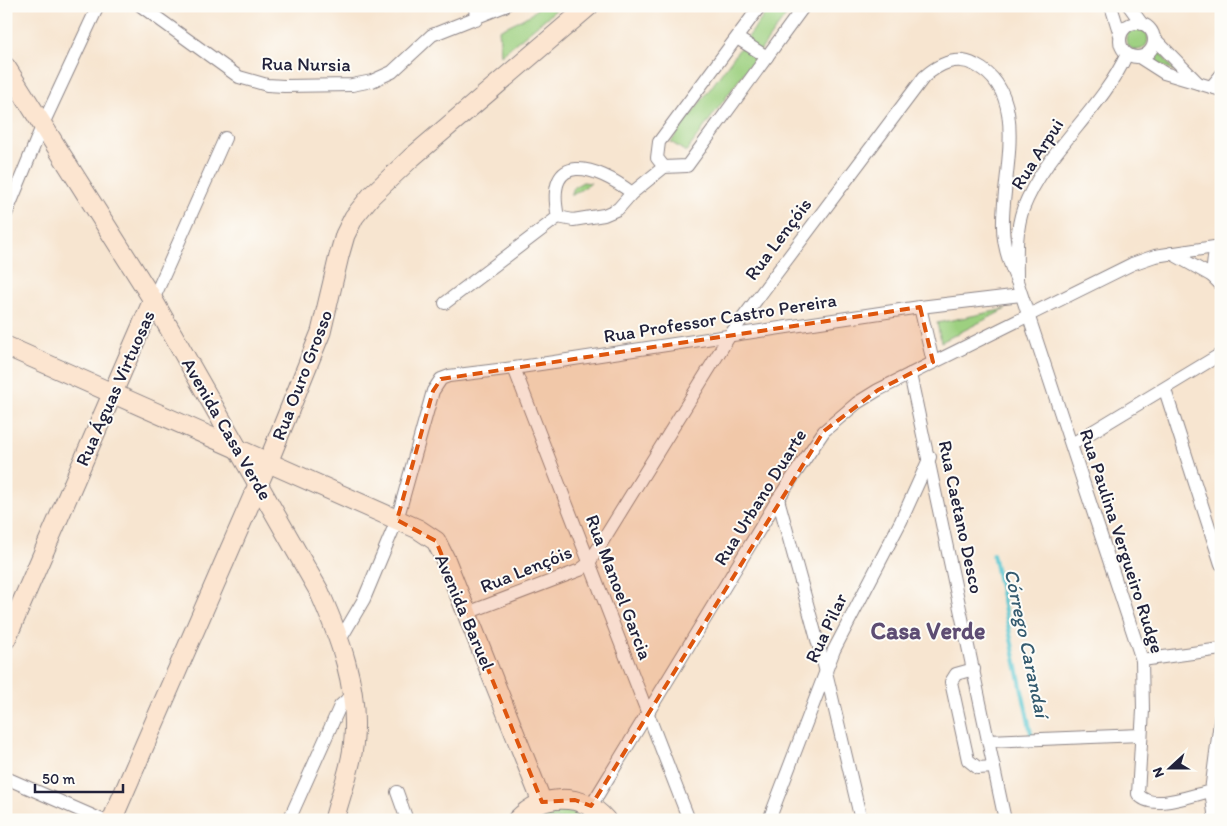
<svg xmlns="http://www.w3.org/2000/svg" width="1227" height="826" viewBox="0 0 1227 826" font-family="Itim,sans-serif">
<rect width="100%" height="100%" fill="#fdfcf7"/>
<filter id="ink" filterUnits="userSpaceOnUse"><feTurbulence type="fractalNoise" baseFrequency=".02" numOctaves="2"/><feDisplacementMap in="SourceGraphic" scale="10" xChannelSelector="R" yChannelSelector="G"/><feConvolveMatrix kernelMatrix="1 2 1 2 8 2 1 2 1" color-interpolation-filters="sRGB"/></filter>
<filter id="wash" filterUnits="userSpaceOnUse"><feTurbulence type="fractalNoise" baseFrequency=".0096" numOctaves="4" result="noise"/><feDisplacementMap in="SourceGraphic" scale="20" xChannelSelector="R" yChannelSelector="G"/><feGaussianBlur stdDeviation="1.12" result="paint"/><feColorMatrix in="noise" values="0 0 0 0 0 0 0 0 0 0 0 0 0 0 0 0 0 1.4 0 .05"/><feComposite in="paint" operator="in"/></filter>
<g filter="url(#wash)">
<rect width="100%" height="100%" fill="#f7e5d0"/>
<g fill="#9dd080" stroke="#60795e">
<path d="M540,6H554L557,9L501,55L499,30L530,15Z"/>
<path d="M771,6H793L686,152L671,142Z"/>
<circle cx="1137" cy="39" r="11"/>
<path d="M1160,52L1174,71L1154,61Z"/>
<path d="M583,182L591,183L571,196L574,187Z"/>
<path d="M1006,309L941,342L937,323Z"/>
<path d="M562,807L579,810L594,820H531L546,810Z"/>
</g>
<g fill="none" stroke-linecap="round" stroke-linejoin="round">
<path stroke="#5bc7d1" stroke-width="4" d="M993,554L1032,738"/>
</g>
</g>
<g filter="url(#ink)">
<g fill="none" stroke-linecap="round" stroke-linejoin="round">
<defs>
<g id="street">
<path d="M141,6L239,77L267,85L284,86L352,85L372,81L392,72L432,35L505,6"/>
<path d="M475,6L476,20"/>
<path d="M1111,6L1120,35"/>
<path d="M1129,6L1142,24"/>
<circle cx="1137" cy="40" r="17"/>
<path d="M737,38L767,57"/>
<path d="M1154,38L1198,83"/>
<path d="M1127,54C1101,111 1046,150 1023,209C1015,232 1017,258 1017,281L1142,660L1143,710L1138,794C1151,812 1192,795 1211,791"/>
<path d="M1139,57L1164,73L1221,90"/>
<path d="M1211,87L1221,75"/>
<path d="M664,167L657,158L659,142L760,6"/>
<path d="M6,214L43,124L98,6"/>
<path d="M558,217L573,220L604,215L618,209L632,193L664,167L687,166L804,6"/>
<path d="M558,217C544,149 596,165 632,193"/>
<path d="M1171,253L1212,276L1221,285"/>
<path d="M1212,276L1215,248"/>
<path d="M153,300L225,138"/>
<path d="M445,303L558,217"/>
<path d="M920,307L933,362"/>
<path d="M514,368L689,820"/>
<path d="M910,374L1005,820"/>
<path d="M1165,390L1221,564"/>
<path d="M1072,444L1221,354"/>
<path d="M778,499L826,672L861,820"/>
<path d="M467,613L580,570L589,563L730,335L924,77C939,64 956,55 975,65C1032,93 1001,177 1003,227C1003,246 1009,263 1017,281"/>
<path d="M340,640L364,599L397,520L433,391L441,379L449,376L514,368L920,307L1021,295"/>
<path d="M1142,660L1221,649"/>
<path d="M974,669L956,674L951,682L968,760L978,768L994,767"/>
<path d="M989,741L1141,735"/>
<path d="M6,778L102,820"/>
<path d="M397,792L407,820"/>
<path d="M591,806L778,499L824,431L857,403L878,390L1132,264L1155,256L1221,246"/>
<path d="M289,820L340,706L352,695"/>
<path d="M769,820L834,650L901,521L930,457"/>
<path d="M1215,820L1211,791L1221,714"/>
</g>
<g id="secondary">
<path d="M6,67L153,300L319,591C340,638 358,686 354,738C352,766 341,793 334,820"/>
<path d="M6,346L418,529L436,541L446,561L542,802"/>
<path d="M6,639L153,300"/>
<path d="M112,820L271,455L321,332L339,256L345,235L354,217L371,196L411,158L589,6"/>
<path d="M517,820C542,793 582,792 606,820"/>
</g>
</defs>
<use href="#street" stroke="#8c8486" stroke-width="14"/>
<use href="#secondary" stroke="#8c8486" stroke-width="21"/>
<use href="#street" stroke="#fff" stroke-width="12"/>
<use href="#secondary" stroke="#fce5d0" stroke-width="19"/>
</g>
</g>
<path fill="#de560e" fill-opacity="0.2" stroke="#de560e" stroke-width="4" stroke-dasharray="10 6" stroke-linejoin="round" d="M920,307L933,362L878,390L824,431L591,806L575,800L542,802L436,541L397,520L433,391L441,379Z"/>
<g text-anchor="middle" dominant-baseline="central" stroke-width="4" stroke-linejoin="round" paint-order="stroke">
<g font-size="19" fill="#22223b" stroke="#fdfcf7">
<text transform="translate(306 64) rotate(1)">Rua Nursia</text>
<text transform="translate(1037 154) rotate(-57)">Rua Arpui</text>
<text transform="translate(778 239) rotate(-53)">Rua Lençóis</text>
<text transform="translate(720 318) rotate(-9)">Rua Professor Castro Pereira</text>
<text transform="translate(302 375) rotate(-69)">Rua Ouro Grosso</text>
<text transform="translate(115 388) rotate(-66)">Rua Águas Virtuosas</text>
<text transform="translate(227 429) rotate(60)">Avenida Casa Verde</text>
<text transform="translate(760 497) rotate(-58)">Rua Urbano Duarte</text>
<text transform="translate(961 517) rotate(78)">Rua Caetano Desco</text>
<text transform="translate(1122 541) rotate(72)">Rua Paulina Vergueiro Rudge</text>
<text transform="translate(526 569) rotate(-22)">Rua Lençóis</text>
<text transform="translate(619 587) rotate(69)">Rua Manoel Garcia</text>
<text transform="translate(465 612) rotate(67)">Avenida Baruel</text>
<text transform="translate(826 628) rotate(-65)">Rua Pilar</text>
</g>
<g font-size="20" font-style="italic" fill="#365c70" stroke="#fdfcf7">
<text transform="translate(1027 643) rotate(78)">Córrego Carandaí</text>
</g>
<g font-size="24" font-weight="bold" fill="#5e4d73" stroke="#fdfcf7">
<text x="928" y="630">Casa Verde</text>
</g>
</g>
<rect width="1227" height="826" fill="none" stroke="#fdfcf7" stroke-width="25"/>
<g transform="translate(1170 768) rotate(249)" stroke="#fdfcf7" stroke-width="4" paint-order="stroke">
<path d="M0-4L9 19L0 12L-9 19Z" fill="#22223b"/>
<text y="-8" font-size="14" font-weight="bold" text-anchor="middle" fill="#22223b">N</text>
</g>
<path d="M35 784v8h88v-8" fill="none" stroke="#22223b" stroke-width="2.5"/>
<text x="42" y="784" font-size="15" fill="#22223b" stroke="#fdfcf7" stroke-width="4" paint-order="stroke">50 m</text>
</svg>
